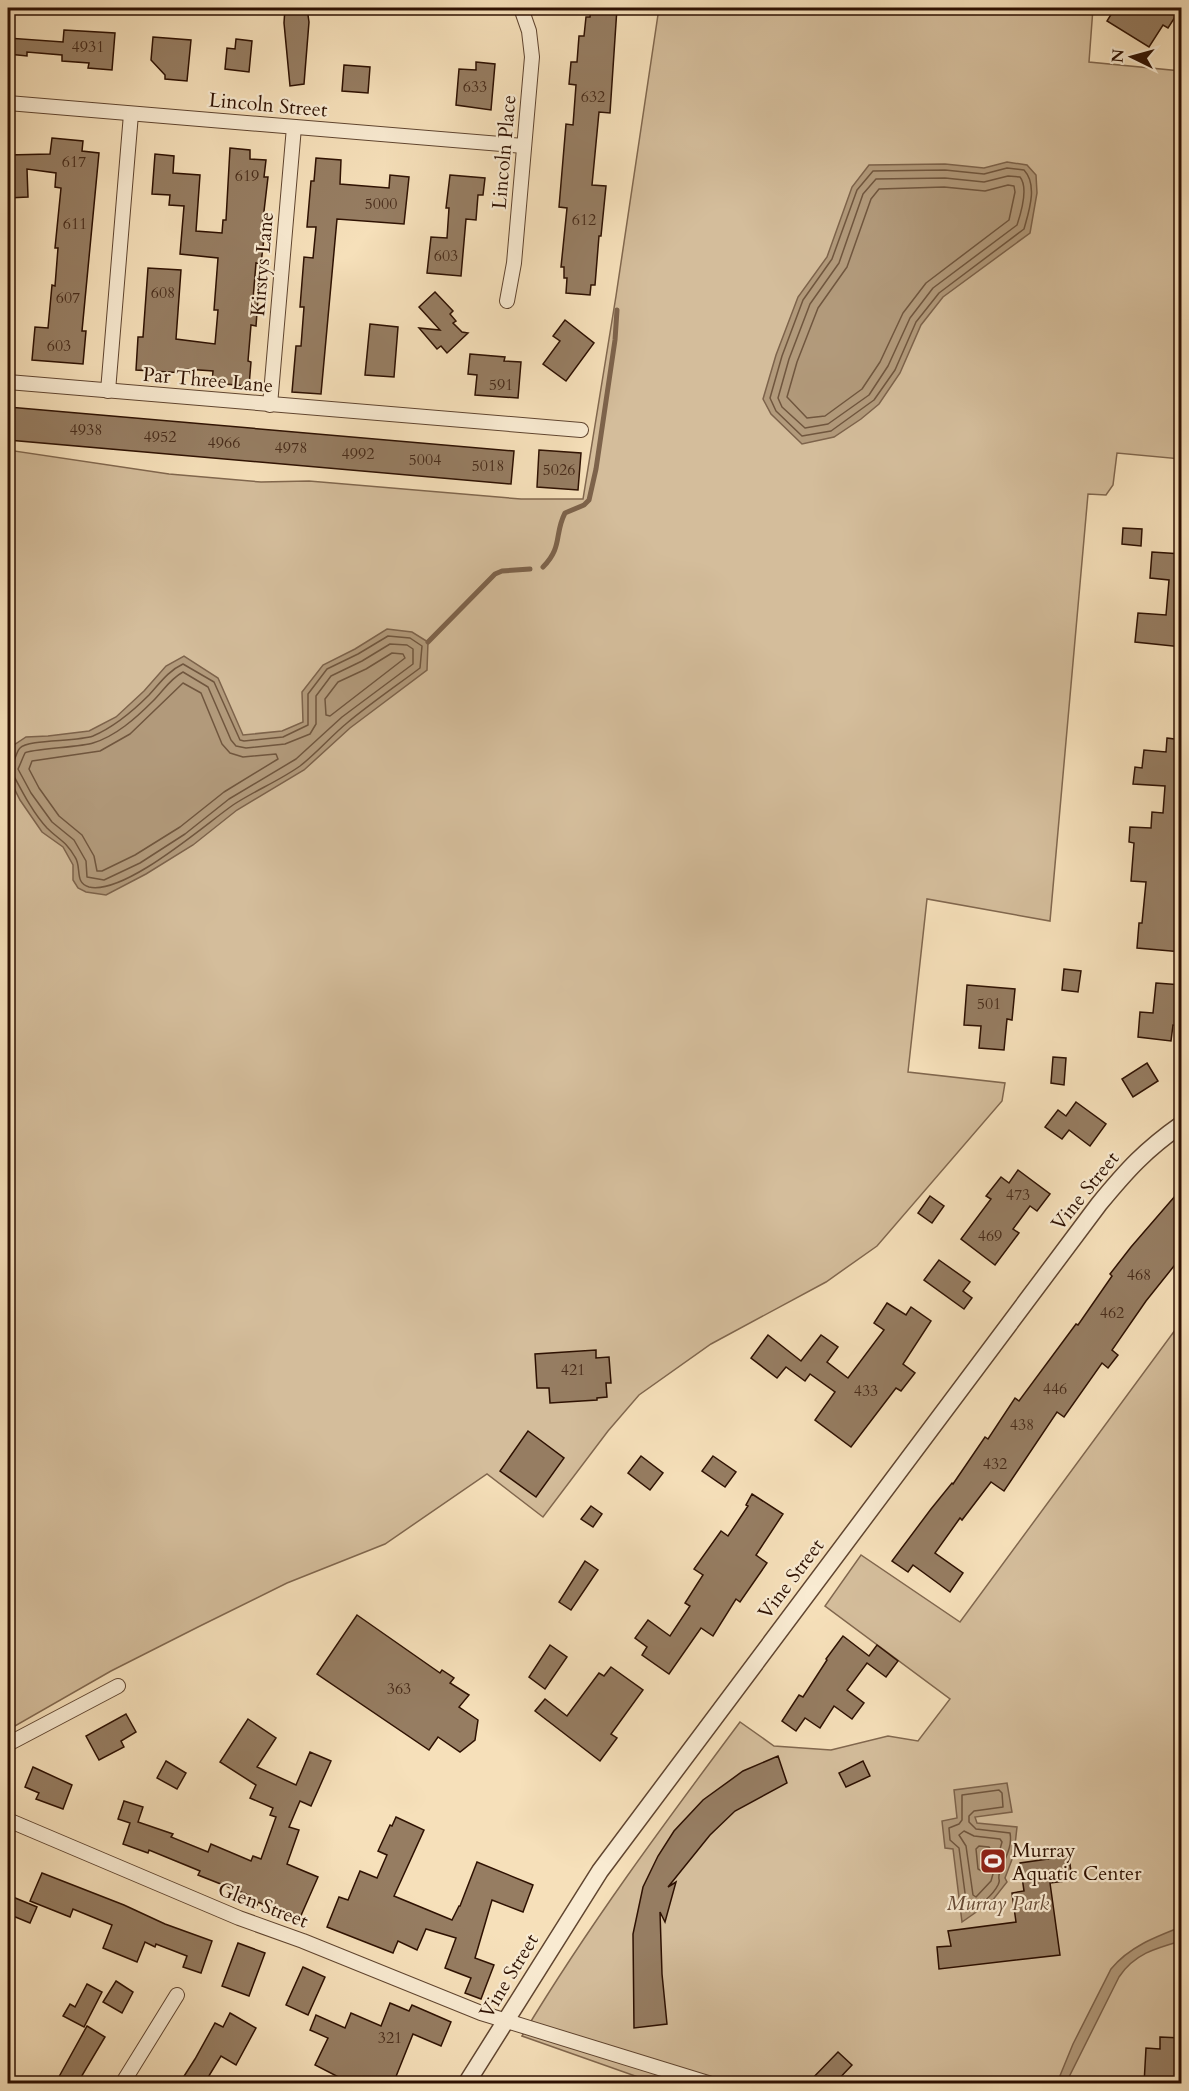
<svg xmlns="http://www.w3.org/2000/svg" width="1189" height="2091" viewBox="0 0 1189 2091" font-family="Cardo,serif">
<rect width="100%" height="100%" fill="#f6e0ba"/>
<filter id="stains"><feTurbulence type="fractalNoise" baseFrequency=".00333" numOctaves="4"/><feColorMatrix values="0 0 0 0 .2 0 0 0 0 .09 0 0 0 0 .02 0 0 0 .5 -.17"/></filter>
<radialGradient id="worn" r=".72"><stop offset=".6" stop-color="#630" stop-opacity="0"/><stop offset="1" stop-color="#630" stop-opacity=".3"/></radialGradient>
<g fill="#d4bd9b" stroke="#81674e" stroke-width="1.5">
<path d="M659,8H1093L1089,62L1181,71V459L1117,453L1113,485L1106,495L1088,494L1050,921L927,899L908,1072L1005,1083L1002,1101L877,1246L826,1282L711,1344L639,1395L608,1431L543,1517L487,1474L385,1544L287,1583L200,1626L111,1671L8,1730V450L169,474L261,482L309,481L521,499H583L616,296Z"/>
<path d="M1181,1322V2083H655L522,2036C588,1926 664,1824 740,1722L774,1746L831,1750L888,1736L918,1741L950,1699L825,1606L861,1555L960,1622Z"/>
</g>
<g fill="#b29a7b" stroke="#7d634b" stroke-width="1.5">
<path d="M1007,162L1027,165L1036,175L1037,193L1030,233L943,297L921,325L900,373L879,404L861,419L834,437L802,444L771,414L763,399L776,355L798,297L827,257L852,187L869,165L945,164L984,168Z"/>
<path d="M387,629L412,632L428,642L427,670L350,728L304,770L237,810L193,845L146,874L106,895L86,892L78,888L73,880V865L63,847L42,832L20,800L8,776L9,758L14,745L26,737L48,736L89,731L116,717L144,691L166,666L184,656L218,678L243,735L282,731L303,722L302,692L323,665L355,649Z"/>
<path d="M1007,1783L1012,1812L975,1817L977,1823L1017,1827L1014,1854L1005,1878L1007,1882L992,1901L962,1922L953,1849L945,1848L942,1821L957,1818L954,1790Z"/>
<path d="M1181,1927V1941C1156,1948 1134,1954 1119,1977L1066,2083H1057L1073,2044L1111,1969C1129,1947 1155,1937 1181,1927Z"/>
</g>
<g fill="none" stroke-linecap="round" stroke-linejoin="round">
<g stroke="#70563e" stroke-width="1.5">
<path d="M1007,168L1024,170C1038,185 1029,211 1024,229L939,293L916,322L895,370L874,400L831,431L802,436L776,411L770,398L782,356L803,300L832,259L857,190L873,171L945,170L984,174Z"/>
<path d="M1008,176L1020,177C1029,188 1021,213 1017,225L933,288L910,318L888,366L869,395L828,424L805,428L782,407L778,398L789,359L810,304L839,263L863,194L876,179L945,178L984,182Z"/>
<path d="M1008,185L1014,186L1015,192L1009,220L926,283L903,313L880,362L862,389L825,416L807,418L787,397L797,362L818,308L847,267L871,199L879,189L944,187L985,191Z"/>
<path d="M390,644L407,645L413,649V664L342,717L296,759L229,799L185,834L140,863L104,880L87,877L86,861L74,840L52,822L31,793L18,769C20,765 23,757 25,753C29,749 83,747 93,743C116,736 136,718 153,701C163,691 170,679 183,672L208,687L231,740L236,746L246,748L285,744L310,734L316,724V696L331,676L362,661Z"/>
<path d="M392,653L403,654L405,658L330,716L326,715L325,699L338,682L366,669Z"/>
<path d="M183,683L201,693L222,744L230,753L243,757L276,754L278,759L224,792L180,827L135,855L102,871H97L94,856L82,835L59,816L39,788L29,769L32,761L100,751L130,734Z"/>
<path d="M8,762L14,760C16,757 17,751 20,748C28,739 77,742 93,736C114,727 133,711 149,695C160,683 168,671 183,664L214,682L240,740L244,741L283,737L308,725V694L327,669L358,654L388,636L410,638L422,646L420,668C396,686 371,703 347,723C331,736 317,753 300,766C279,781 254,791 233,805C203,826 125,895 89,887C74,883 82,867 75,857C66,841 59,840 47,828C34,814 24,795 15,778L8,775"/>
<path d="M999,1790L1002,1793L1003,1807L974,1811L969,1816V1822L976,1829L1010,1833C1013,1848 1003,1861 999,1875C998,1883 1001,1878 998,1885C993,1895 979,1907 969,1911L967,1908L959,1848L950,1840L949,1828L959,1824L962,1820V1795Z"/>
<path d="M964,1831L974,1836L1000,1839L1002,1842L991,1881L976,1897L973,1895L966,1846L959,1835Z"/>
<path d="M979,1846L989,1847L991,1850L982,1871L978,1869L976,1849Z"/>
</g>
<g stroke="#7d634b" stroke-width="5">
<path d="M543,567C563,547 554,534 565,513L584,505L589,500L596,469L615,340L617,310"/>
<path d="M428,642L495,574L502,571L530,569"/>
</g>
</g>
<g fill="#967d62" stroke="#2e1102" stroke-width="1.5">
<path d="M285,8H307L309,22L304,84L290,86L284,23Z"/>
<path d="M591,8H617L610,113L599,112L592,185L606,186L601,236H599L595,285H591L590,295L566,293L567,278H564V267H561L567,208L559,207L566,124L573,125L576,85L569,84L571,62H577L579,36H584L586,17H590Z"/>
<path d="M1115,8H1167L1177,14L1168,28L1163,25L1149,47L1107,21Z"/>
<path d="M64,30L115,33L112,70L88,68L89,63L62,61V55L27,52V56L8,54V38L63,42Z"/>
<path d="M153,37L191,40L187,81L165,79V75L151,60Z"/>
<path d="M236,39L252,41L249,72L225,69L227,48L235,49Z"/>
<path d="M476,62L495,64L491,110L456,105L459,69L476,70Z"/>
<path d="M344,65L370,67L368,93L342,91Z"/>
<path d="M52,138L83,141L82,151L99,153L82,331H86L83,364L32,360L35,327L48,328L52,285L55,286L58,248H55L61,188L55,187L56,173L27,169L28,197L8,198V155L50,154Z"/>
<path d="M230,148L250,150V159L266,160L264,177H268L261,237L264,238L261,264L256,263L253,299H258L256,326L251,325L248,361L251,362L249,386L212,383L213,371L185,369V373L136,370L138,337H143L148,268L181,270L176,339L215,344L218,310H214L218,258L180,254L184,206L169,205L170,195L152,194L155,154L174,156L173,173L200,175L196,231L222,233L223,220H226Z"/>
<path d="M316,158L341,160L340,184L389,188L390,175L409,177L404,224L337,219L321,394L292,392L296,346H301L304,307H300L304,257L313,258L316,227H307L311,181H314Z"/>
<path d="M450,175L485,178L483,195H478L476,220L466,219L461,276L427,273L431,237L447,238L449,208H446Z"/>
<path d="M435,292L453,311L450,314L456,321L453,323L462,332L468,333L447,353L441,346L437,349L419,328L440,330L419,307Z"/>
<path d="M565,320L594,343L566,381L543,364L560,341L553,336Z"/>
<path d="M370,324L398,327L394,377L365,375Z"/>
<path d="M470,354L505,357L504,361L521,362L518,398L475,395L477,375L468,374Z"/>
<path d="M8,407L514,451L511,484L8,440Z"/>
<path d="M539,450L581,453L578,490L537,487Z"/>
<path d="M1123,528L1142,529L1141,546L1122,544Z"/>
<path d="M1152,552L1182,554V647L1135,642L1138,613L1166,615L1169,580L1150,578Z"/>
<path d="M1167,738L1182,740V952L1137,948L1139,923H1142L1146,882L1131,881L1134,843L1129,842L1130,827L1151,828L1152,812L1163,813L1165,786L1133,784L1135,767L1142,768L1144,750L1166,752Z"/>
<path d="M1064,969L1081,971L1078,992L1062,990Z"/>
<path d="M1156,983L1182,985V1026L1173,1025L1171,1041L1138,1037L1140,1012L1153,1013Z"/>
<path d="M967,985L1015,989L1012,1020L1007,1019L1004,1050L979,1048L981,1026L964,1025Z"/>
<path d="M1053,1057L1066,1058L1064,1085L1051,1083Z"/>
<path d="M1147,1063L1158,1081L1133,1097L1122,1079Z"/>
<path d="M1076,1102L1106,1124L1090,1146L1069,1130L1062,1139L1045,1127L1058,1110L1066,1116Z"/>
<path d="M1018,1170L1050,1194L1037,1211L1030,1206L1013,1229L1019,1233L995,1265L961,1239L991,1199L986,1196L1001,1177L1009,1183Z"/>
<path d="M1182,1188V1256L1146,1301L1112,1350L1118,1355L1108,1368L1102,1363L1064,1417L1057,1412L1004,1491L991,1482L962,1520L960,1518L935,1553L963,1573L950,1592L913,1565L908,1572L892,1561L931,1509L952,1483L953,1484L985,1437L988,1439L1015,1398L1019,1401L1076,1324L1078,1325L1112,1276L1110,1274L1131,1247Z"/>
<path d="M930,1196L944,1206L932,1223L918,1213Z"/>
<path d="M939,1260L970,1282L963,1291L972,1298L964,1309L924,1280Z"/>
<path d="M887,1303L906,1315L911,1307L931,1321L903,1364L915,1373L901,1391L896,1388L851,1447L815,1420L835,1392L810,1374L805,1381L786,1367L777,1378L751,1358L768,1335L801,1361L821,1335L838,1347L827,1362L848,1378L884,1330L874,1323Z"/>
<path d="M596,1350V1358L609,1357L611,1383H606L607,1397L597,1398V1400L550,1403L549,1388H537L535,1354Z"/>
<path d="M528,1431L564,1458L536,1497L500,1471Z"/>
<path d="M641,1456L663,1473L650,1490L628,1473Z"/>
<path d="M713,1456L736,1472L725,1487L702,1471Z"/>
<path d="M752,1494L783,1514L756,1555L767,1563L740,1602L736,1599L713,1636L701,1628L669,1674L642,1655L647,1647L635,1638L648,1620L670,1636L690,1606L685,1603L703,1575L694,1569L721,1531L728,1536L748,1506L746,1505Z"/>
<path d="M591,1506L602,1514L593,1527L581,1519Z"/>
<path d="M585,1561L598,1570L571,1610L559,1602Z"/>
<path d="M357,1615L440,1673L442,1670L454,1678L450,1683L469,1695L459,1707L478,1720L475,1740L460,1752L438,1737L429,1750L317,1674Z"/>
<path d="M843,1636L869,1656L877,1645L898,1661L886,1677L867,1663L847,1690L864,1703L852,1719L834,1706L820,1728L805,1718L796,1731L782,1721L799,1695L803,1697L827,1660L826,1659Z"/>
<path d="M550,1645L567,1657L545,1689L529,1677Z"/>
<path d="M611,1667L643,1690L611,1734L617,1738L600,1761L535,1711L545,1699L567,1716L599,1673L604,1676Z"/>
<path d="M126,1714L136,1732L121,1741L124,1747L99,1760L86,1736Z"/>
<path d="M248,1719L276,1738L257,1767L296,1785L310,1752L331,1761L311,1806L300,1801L289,1827L299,1830L287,1864L318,1877L299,1920L258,1902L257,1905L243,1900L246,1894L198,1875L200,1871L149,1850L148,1853L123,1844L130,1823L118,1819L124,1801L143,1807L138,1822L173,1834L171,1837L208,1852L211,1844L251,1861L253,1856L261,1859L276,1817L270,1815L273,1808L250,1798L256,1785L220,1762Z"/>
<path d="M778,1756L787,1783L735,1811L710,1835L668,1887L676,1882L665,1922L660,1912L662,1974L667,2024L634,2028L633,1934L643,1887L658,1856L674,1831L703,1800L743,1771Z"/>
<path d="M166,1761L186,1773L177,1789L157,1778Z"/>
<path d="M863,1761L870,1776L846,1787L839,1773Z"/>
<path d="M33,1767L72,1785L63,1809L36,1799L39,1793L25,1787Z"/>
<path d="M396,1817L424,1830L394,1896L452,1920L459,1906H460L477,1862L533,1885L523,1912L492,1900L475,1958L494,1965L481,1999L465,1993L471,1978L445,1968L456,1938L426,1929L417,1950L398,1941L393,1953L327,1927L339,1897L348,1900L360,1871L377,1878L387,1855L378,1851L390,1825L392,1826Z"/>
<path d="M1069,1856L1072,1880L1050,1883L1060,1955L939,1969L937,1947L951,1946L948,1931L1016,1922L1012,1893L1024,1891L1020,1863Z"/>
<path d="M42,1873L124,1905L165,1924L212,1941L201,1973L183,1967L187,1956L156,1944L155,1947L145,1942L137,1962L103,1948L112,1925L73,1909L70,1917L30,1901Z"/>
<path d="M8,1895L37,1907L30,1923L8,1914Z"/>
<path d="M238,1943L265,1953L249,1996L222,1986Z"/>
<path d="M303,1967L325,1977L308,2015L286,2005Z"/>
<path d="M116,1981L133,1992L122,2013L103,2002Z"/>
<path d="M87,1984L102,1992L84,2027L63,2016L70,2004L75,2007Z"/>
<path d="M390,2003L409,2011L412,2005L451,2022L441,2046L413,2034L393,2084H352L315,2065L328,2038L310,2030L316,2015L345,2028L351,2013L381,2026Z"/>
<path d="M230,2013L256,2028L236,2065L221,2056L204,2084H179L195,2059L215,2023L223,2027Z"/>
<path d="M87,2026L105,2037L77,2084H55Z"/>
<path d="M1160,2037L1181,2038L1182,2084H1144L1146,2048L1160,2049Z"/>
<path d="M838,2052L852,2065L834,2084H807Z"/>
</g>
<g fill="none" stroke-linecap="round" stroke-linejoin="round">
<defs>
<g id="minor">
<path d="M8,103L524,146"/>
<path d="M507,301L514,263L532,57L529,31L521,8"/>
<path d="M8,382L581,430"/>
<path d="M108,391L131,114"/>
<path d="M270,405L294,127"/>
<path d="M8,1744L118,1686"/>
<path d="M8,1820L239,1918L303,1941L481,2013L711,2084"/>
<path d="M122,2084L177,1995"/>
</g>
<path id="tertiary" d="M466,2084L600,1871L1099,1204C1127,1170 1145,1150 1182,1124"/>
</defs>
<use href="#minor" stroke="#604530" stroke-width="16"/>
<use href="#tertiary" stroke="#604530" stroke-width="19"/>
<use href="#minor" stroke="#f9ebd2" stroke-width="14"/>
<use href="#tertiary" stroke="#f9ebd2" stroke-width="16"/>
</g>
<defs>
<symbol id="stadium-square" viewBox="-11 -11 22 22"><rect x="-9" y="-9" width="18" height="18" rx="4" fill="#8f2418" stroke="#f9ebd2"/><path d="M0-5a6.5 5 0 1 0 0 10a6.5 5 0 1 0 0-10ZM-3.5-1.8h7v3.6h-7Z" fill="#fff"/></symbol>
</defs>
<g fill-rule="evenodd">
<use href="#stadium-square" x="978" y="1846" width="30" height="30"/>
</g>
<g text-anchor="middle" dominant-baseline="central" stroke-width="4.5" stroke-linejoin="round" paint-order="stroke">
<g font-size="16" fill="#482c1a">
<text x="88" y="47">4931</text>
<text x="475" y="87">633</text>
<text x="593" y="97">632</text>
<text x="74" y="162">617</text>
<text x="247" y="176">619</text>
<text x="381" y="204">5000</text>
<text x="584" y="220">612</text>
<text x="75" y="224">611</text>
<text x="446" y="256">603</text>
<text x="163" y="293">608</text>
<text x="68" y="298">607</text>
<text x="59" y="346">603</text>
<text x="501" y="385">591</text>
<text x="86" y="430">4938</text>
<text x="160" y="437">4952</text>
<text x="224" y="443">4966</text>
<text x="291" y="448">4978</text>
<text x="358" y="454">4992</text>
<text x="425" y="460">5004</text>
<text x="488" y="466">5018</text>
<text x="559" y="470">5026</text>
<text x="989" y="1004">501</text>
<text x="1018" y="1195">473</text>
<text x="990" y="1236">469</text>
<text x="1139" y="1275">468</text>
<text x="1112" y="1313">462</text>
<text x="573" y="1370">421</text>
<text x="1055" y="1389">446</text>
<text x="866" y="1391">433</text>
<text x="1022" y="1425">438</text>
<text x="995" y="1464">432</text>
<text x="399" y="1689">363</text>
<text x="390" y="2038">321</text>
</g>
<g font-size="20" fill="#2e1102" stroke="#f9ebd2">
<text transform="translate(268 105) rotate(5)">Lincoln Street</text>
<text transform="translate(504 152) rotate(-85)">Lincoln Place</text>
<text transform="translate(262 264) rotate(-85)">Kirstys Lane</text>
<text transform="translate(208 380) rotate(5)">Par Three Lane</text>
<text transform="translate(1085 1191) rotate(-51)">Vine Street</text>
<text transform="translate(791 1579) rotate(-53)">Vine Street</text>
<text transform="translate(263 1905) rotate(21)">Glen Street</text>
<text transform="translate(509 1976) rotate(-59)">Vine Street</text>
</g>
<g font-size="20" fill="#2e1102" stroke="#f9ebd2" text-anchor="start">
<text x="1012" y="1850">Murray<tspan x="1012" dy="23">Aquatic Center</tspan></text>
</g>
<g font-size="20" font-style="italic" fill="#684d38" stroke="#f9ebd2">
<text x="998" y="1903">Murray Park</text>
</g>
</g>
<rect width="1189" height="2091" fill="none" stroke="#f6e0ba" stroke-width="30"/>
<rect x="9" y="9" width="1171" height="2073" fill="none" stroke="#2e1102" stroke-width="3"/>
<rect x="15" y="15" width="1159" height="2061" fill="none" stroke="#2e1102" stroke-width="1.5"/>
<g transform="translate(1132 57) rotate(275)" stroke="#f9ebd2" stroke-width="4.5" paint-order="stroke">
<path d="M0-4.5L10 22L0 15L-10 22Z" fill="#2e1102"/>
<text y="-9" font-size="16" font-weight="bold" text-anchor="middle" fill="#2e1102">N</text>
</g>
<rect width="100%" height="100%" filter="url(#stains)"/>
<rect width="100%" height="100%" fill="url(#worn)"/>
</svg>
